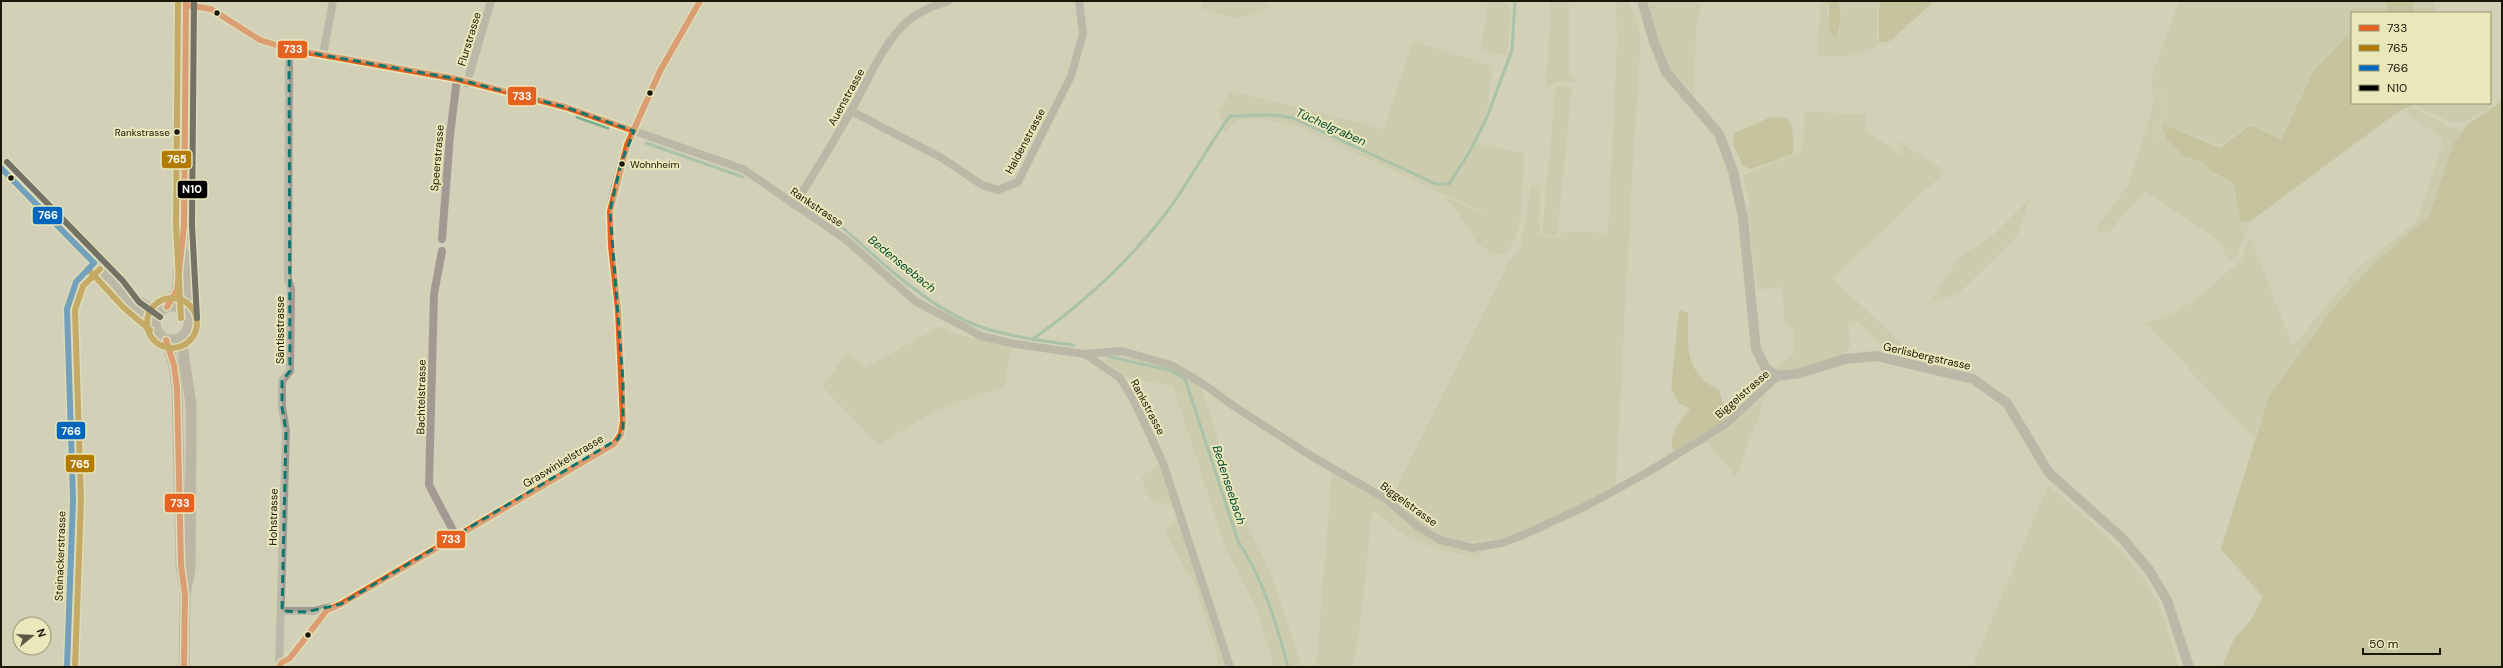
<svg xmlns="http://www.w3.org/2000/svg" width="2503" height="668" viewBox="0 0 2503 668" font-family="'DM Sans',sans-serif">
<rect width="100%" height="100%" fill="#d2d1b8"/>
<g fill="#c6c4a0">
<path d="M1202,1H1268L1267,9L1235,19L1201,8Z"/>
<path d="M1488,1H1503L1511,13L1507,56L1481,50Z"/>
<path d="M1551,1H1569V74L1578,83L1560,81L1546,88Z"/>
<path d="M1616,1H1629L1641,38L1632,178L1616,484C1569,511 1497,558 1441,536C1422,529 1406,510 1392,497L1510,261L1520,249L1531,186L1540,185L1539,235L1559,238L1563,231L1608,233L1617,42Z"/>
<path d="M1648,1H1702L1696,27L1694,94L1669,68L1657,37Z"/>
<path d="M1821,1H1829L1827,6L1829,31L1838,38L1842,19L1840,1H1878L1877,46C1857,57 1840,58 1817,55Z"/>
<path d="M2179,1H2387V11L2382,13H2352V29L2313,70L2280,138L2250,124L2220,146L2161,123L2174,53L2160,123L2151,149L2161,123L2165,139L2184,156L2201,161L2209,172L2232,182L2240,221L2250,222L2237,256L2230,262L2217,239L2145,192L2109,232L2099,233L2097,227L2129,184L2153,105L2152,76Z"/>
<path d="M2412,1H2433L2435,13H2415Z"/>
<path d="M1413,41L1493,66L1486,115L1473,143L1524,153C1522,182 1526,235 1504,255L1491,254L1476,241L1455,208L1442,196L1502,221L1295,125L1264,119H1240L1224,133L1219,111L1230,91L1383,128L1378,146Z"/>
<path d="M1556,85L1572,87L1557,236L1542,234Z"/>
<path d="M2490,102L2493,104L2466,122H2451L2413,104Z"/>
<path d="M2413,108L2447,126L2463,130L2453,144L2429,216L2374,265L2333,308L2268,395L2254,439L2146,323L2173,313L2199,297L2241,260L2250,237L2293,346L2356,270L2417,221L2444,138L2404,112Z"/>
<path d="M1804,111L1866,115L1867,132L1903,156L1896,140L1946,171L1833,278L1916,358L1891,354L1859,322L1848,324L1851,345C1849,348 1846,353 1843,355C1832,363 1786,376 1774,370L1794,353V329L1785,326L1782,287L1757,290L1747,204L1756,210L1750,205L1743,175L1803,151Z"/>
<path d="M2030,198L2018,235L1959,293L1928,305L1959,257L1992,236Z"/>
<path d="M940,326L959,335L1011,347L1005,386L933,412L878,445L822,386L848,352L865,368Z"/>
<path d="M1120,355L1170,368L1201,386L1242,514L1270,571L1302,667H1274L1256,607L1225,547L1173,386L1125,377L1100,356Z"/>
<path d="M1767,393L1736,477L1707,442L1726,430Z"/>
<path d="M1161,464L1176,508L1150,499L1141,477Z"/>
<path d="M1332,472L1384,502L1415,529L1478,551L1480,558L1440,550L1403,534L1372,510L1362,611L1353,667H1316Z"/>
<path d="M2048,485C2088,520 2136,555 2159,606C2167,625 2172,647 2179,667H1972Z"/>
<path d="M1179,517L1227,667H1220L1193,578L1187,573L1165,531Z"/>
</g>
<g fill="#b6b382">
<path d="M1829,1H1839L1841,19L1837,38L1829,32Z"/>
<path d="M1879,1H1934L1890,41L1879,43Z"/>
<path d="M2387,1H2412L2415,13H2382L2387,10Z"/>
<path d="M2352,30V103H2413L2412,106L2399,111L2251,221H2240L2233,182L2210,171L2202,162L2184,156L2166,139L2161,123L2220,148L2250,125L2281,139L2313,71Z"/>
<path d="M2502,101V667H2222L2234,639L2251,620L2263,597L2221,549L2269,395L2333,308L2374,264L2429,216L2453,144L2467,125Z"/>
<path d="M1771,117L1787,118C1795,127 1793,143 1793,154L1751,169L1743,166L1733,144L1734,133Z"/>
<path d="M1679,310L1688,313C1688,348 1684,372 1719,390L1726,412L1725,420L1674,451C1667,435 1680,421 1690,409L1679,403L1671,388Z"/>
</g>
<g fill="none" stroke-linecap="round" stroke-linejoin="round">
<g stroke="#7ab092" stroke-width="3">
<path d="M577,117L608,128"/>
<path d="M646,143L743,177"/>
<path d="M817,209C843,225 863,247 887,267C915,291 949,317 984,328C1013,337 1044,341 1074,345"/>
<path d="M1033,339C1085,302 1133,258 1172,205C1192,176 1209,145 1230,116L1275,115L1293,118L1436,184H1449L1470,151L1487,117L1512,50L1515,1"/>
<path d="M1110,357L1169,370L1185,379L1238,541C1263,579 1276,622 1288,667"/>
</g>
<g stroke="#a29a92" stroke-width="8">
<path d="M186,5L211,9L260,40L289,49L457,79L565,107L743,169L845,239L915,301L981,336L1015,344L1085,354L1120,378L1134,401L1163,463L1230,667"/>
<path d="M323,55L333,1"/>
<path d="M467,83L491,1"/>
<path d="M851,111L942,158L982,185L998,190L1018,182L1071,76L1083,34L1079,1"/>
<path d="M1,168L117,287C127,304 139,313 155,324"/>
<path d="M794,205C814,174 833,143 851,111C867,83 883,42 908,21C920,11 934,6 948,1"/>
<path d="M442,239L450,135L457,79"/>
<path d="M442,251L434,294L429,485L456,536"/>
<path d="M118,288L159,312"/>
<path d="M1085,354L1122,351L1171,365L1202,383L1235,407L1313,457L1386,499L1417,526L1440,540L1473,548L1502,543L1523,535L1586,506L1648,472L1726,424L1778,376"/>
<path d="M282,611H314L341,604L614,444L621,434L623,421L618,310L611,246L610,211L614,191L627,145L660,71L700,1"/>
<path d="M67,667L73,500L67,309L76,282L94,263"/>
<path d="M279,667L286,431L282,407V381L290,371L291,289L288,279L289,49"/>
</g>
<path stroke="#a29a92" stroke-width="10" d="M1642,1L1654,42L1666,72L1719,134L1733,171L1743,218L1756,349L1766,369L1778,376L1800,373L1845,359L1876,356L1973,379L2007,403L2049,473L2122,538L2149,570L2167,600L2189,667"/>
<g stroke="#a1988d" stroke-width="11">
<path d="M186,255L189,318"/>
<circle cx="172" cy="323" r="17"/>
<path d="M167,307L177,290L184,225L186,1"/>
<path d="M181,338L191,404V437L190,569L185,595L184,667"/>
<path d="M166,340L174,365L177,389L181,565L184,586"/>
</g>
<defs>
<g id="bus-1">
<path d="M186,5L211,9L260,40L289,49L457,79L565,107L634,131"/>
<path d="M167,307L177,290L184,225L186,1"/>
<path d="M166,340L174,365L177,389L181,565L185,595L184,667"/>
<path d="M279,667L281,663L290,658L327,610L341,604L614,444L621,434L623,421L618,310L611,246L610,211L627,145L660,71L700,1"/>
</g>
<g id="bus-2">
<path d="M178,1L176,225L181,318"/>
<path d="M88,269L124,308L150,330"/>
<circle cx="172" cy="323" r="25"/>
<path d="M75,667L81,500L75,310L83,286L100,269"/>
</g>
<g id="bus-3">
<path d="M1,168L94,263"/>
<path d="M67,667L73,500L67,309L76,282L94,263"/>
</g>
<g id="bus-4">
<path d="M194,1L192,225L197,318"/>
<path d="M7,162L123,281L139,302L160,317"/>
</g>
</defs>
<use href="#bus-1" stroke="#eae8ba" stroke-width="9"/>
<use href="#bus-2" stroke="#eae8ba" stroke-width="9"/>
<use href="#bus-3" stroke="#eae8ba" stroke-width="9"/>
<use href="#bus-4" stroke="#eae8ba" stroke-width="9"/>
<use href="#bus-1" stroke="#e76121" stroke-width="6"/>
<use href="#bus-2" stroke="#b47b02" stroke-width="6"/>
<use href="#bus-3" stroke="#0065bd" stroke-width="6"/>
<use href="#bus-4" stroke="#000" stroke-width="6"/>
</g>
<path d="M0 0H2503V668H0ZM289,49L457,79L565,107L634,131L621,163L610,211L623,382V428L618,439L341,604L306,612L282,611L286,431L282,407V381L290,371Z" fill="#d2d1b8" fill-opacity=".55" fill-rule="evenodd"/>
<path fill="none" stroke="#0f766e" stroke-width="3" stroke-dasharray="8 5" stroke-linejoin="round" d="M289,49L457,79L565,107L634,131L621,163L610,211L623,382V428L618,439L341,604L306,612L282,611L286,431L282,407V381L290,371Z"/>
<g fill="#191707" stroke="#eae8ba" stroke-width="1.5">
<circle cx="217" cy="13" r="3.5"/>
<circle cx="650" cy="93" r="3.5"/>
<circle cx="177" cy="132" r="3.5"/>
<circle cx="622" cy="164" r="3.5"/>
<circle cx="11" cy="178" r="3.5"/>
<circle cx="308" cy="635" r="3.5"/>
</g>
<g text-anchor="middle" dominant-baseline="central" stroke-width="4" stroke-linejoin="round" paint-order="stroke">
<g font-size="10" fill="#191707" stroke="#eae8ba" text-anchor="end">
<text x="170" y="132">Rankstrasse</text>
<text x="630" y="164" text-anchor="start">Wohnheim</text>
</g>
<g font-size="11" fill="#191707" stroke="#eae8ba">
<text transform="translate(469 39) rotate(-73)">Flurstrasse</text>
<text transform="translate(846 97) rotate(-61)">Auenstrasse</text>
<text transform="translate(1025 141) rotate(-62)">Haldenstrasse</text>
<text transform="translate(437 158) rotate(-85)">Speerstrasse</text>
<text transform="translate(817 207) rotate(34)">Rankstrasse</text>
<text transform="translate(280 330) rotate(-90)">Säntisstrasse</text>
<text transform="translate(1927 356) rotate(13)">Gerlisbergstrasse</text>
<text transform="translate(1742 394) rotate(-41)">Biggelstrasse</text>
<text transform="translate(421 397) rotate(-89)">Bachtelstrasse</text>
<text transform="translate(1148 407) rotate(62)">Rankstrasse</text>
<text transform="translate(563 461) rotate(-31)">Graswinkelstrasse</text>
<text transform="translate(1409 504) rotate(36)">Biggelstrasse</text>
<text transform="translate(273 517) rotate(-89)">Hohstrasse</text>
<text transform="translate(60 556) rotate(-88)">Steinackerstrasse</text>
</g>
<g font-size="12" font-style="italic" fill="#034832" stroke="#eae8ba">
<text transform="translate(1331 127) rotate(24)">Tüchelgraben</text>
<text transform="translate(902 264) rotate(39)">Bedenseebach</text>
<text transform="translate(1229 485) rotate(72)">Bedenseebach</text>
</g>
</g>
<g stroke="#eae8ba" stroke-width="1.5">
<rect x="277" y="40" width="31" height="19" rx="4" fill="#e76121"/>
<rect x="507" y="86" width="30" height="20" rx="4" fill="#e76121"/>
<rect x="161" y="150" width="31" height="19" rx="4" fill="#b47b02"/>
<rect x="177" y="180" width="31" height="19" rx="4" fill="#000"/>
<rect x="32" y="206" width="31" height="19" rx="4" fill="#0065bd"/>
<rect x="56" y="421" width="30" height="19" rx="4" fill="#0065bd"/>
<rect x="65" y="454" width="30" height="19" rx="4" fill="#b47b02"/>
<rect x="164" y="493" width="31" height="20" rx="4" fill="#e76121"/>
<rect x="436" y="530" width="30" height="19" rx="4" fill="#e76121"/>
</g>
<g font-size="11" text-anchor="middle" font-weight="bold" fill="#fff">
<text x="293" y="53">733</text>
<text x="522" y="100">733</text>
<text x="177" y="163">765</text>
<text x="192" y="193">N10</text>
<text x="48" y="219">766</text>
<text x="71" y="435">766</text>
<text x="80" y="468">765</text>
<text x="180" y="507">733</text>
<text x="451" y="543">733</text>
</g>
<rect width="2503" height="668" fill="none" stroke="#191707" stroke-width="4"/>
<rect x="2351" y="12" width="140" height="92" fill="#eae8ba" stroke="#969472"/>
<rect x="2359" y="25" width="20" height="6" fill="#e76121" stroke="#969472"/>
<text x="2387" y="32" font-size="12" fill="#191707">733</text>
<rect x="2359" y="45" width="20" height="6" fill="#b47b02" stroke="#969472"/>
<text x="2387" y="52" font-size="12" fill="#191707">765</text>
<rect x="2359" y="65" width="20" height="6" fill="#0065bd" stroke="#969472"/>
<text x="2387" y="72" font-size="12" fill="#191707">766</text>
<rect x="2359" y="85" width="20" height="6" fill="#000000" stroke="#969472"/>
<text x="2387" y="92" font-size="12" fill="#191707">N10</text>
<g transform="translate(32 636) rotate(72)"><circle r="19" fill="#eae8ba" stroke="#969472"/>
<path d="M0-3L7 15L0 10L-7 15Z" fill="#5a5845"/>
<text y="-6" font-size="11" font-weight="bold" text-anchor="middle" fill="#191707">N</text>
</g>
<path d="M2363 648v6h77v-6" fill="none" stroke="#191707" stroke-width="2"/>
<text x="2369" y="648" font-size="12" fill="#191707" stroke="#eae8ba" stroke-width="3" paint-order="stroke">50 m</text>
</svg>
